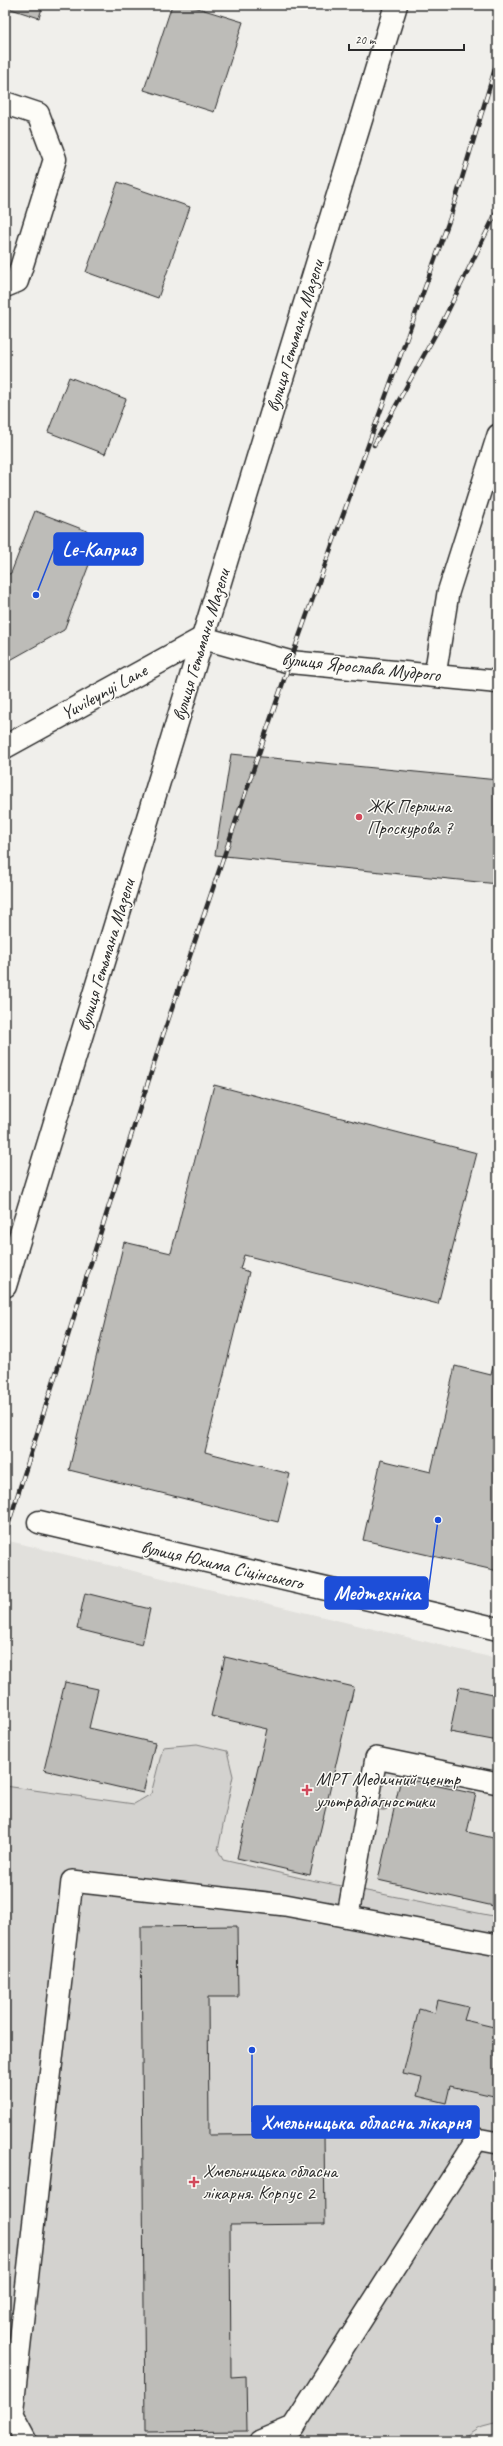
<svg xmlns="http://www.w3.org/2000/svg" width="503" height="2446" viewBox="0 0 503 2446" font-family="Caveat,sans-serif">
<rect width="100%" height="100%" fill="#f0efeb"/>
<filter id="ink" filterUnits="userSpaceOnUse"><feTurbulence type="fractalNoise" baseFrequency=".025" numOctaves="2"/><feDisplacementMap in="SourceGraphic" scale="8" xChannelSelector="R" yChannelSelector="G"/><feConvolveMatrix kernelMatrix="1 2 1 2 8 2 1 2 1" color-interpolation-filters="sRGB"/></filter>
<g filter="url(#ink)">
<path fill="#e1e0dc" d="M5,1540L498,1659V2441H5Z"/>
<path fill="#d3d2cf" stroke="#7f7e7d" d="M197,1744L227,1751L233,1776L218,1850L223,1860L301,1878L498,1917V2423L479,2428L459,2441H5V1786L134,1804L151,1794L163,1747Z"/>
<g fill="#bdbcb8" stroke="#2b2b2b">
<path d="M5,5H43L39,18L5,7Z"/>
<path d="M172,5H188L243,22L214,112L144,90Z"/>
<path d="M118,182L190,207L158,298L86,272Z"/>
<path d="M69,377L126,399L105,454L48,432Z"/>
<path d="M35,511L100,536L64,630L5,663V576L11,573Z"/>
<path d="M231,754L498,780V884L215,855Z"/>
<path d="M214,1085L477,1153L438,1304L244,1255L240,1269L249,1272L205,1452L290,1474L278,1522L69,1470L124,1242L171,1253Z"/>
<path d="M498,1343V1571L363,1540L381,1460L431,1472L455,1366L491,1375Z"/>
<path d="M85,1593L150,1609L142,1645L77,1629Z"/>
<path d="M225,1657L354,1687L310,1875L237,1858L267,1729L211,1716Z"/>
<path d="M65,1682L98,1689L89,1728L155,1743L143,1793L44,1770Z"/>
<path d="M459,1687L498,1695V1741L450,1732Z"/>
<path d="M401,1778L476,1794L467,1832L498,1839V1907L378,1880Z"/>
<path d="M237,1926L238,1997H208L209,2135L324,2134L325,2224L230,2225L231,2377L246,2376L247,2431L145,2432L141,1927Z"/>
<path d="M438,2000L468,2007L464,2020L498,2028V2097L450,2086L446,2103L417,2096L422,2078L403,2074L419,2009L435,2013Z"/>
</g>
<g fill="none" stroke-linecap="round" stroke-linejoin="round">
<defs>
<g id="lane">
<path d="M435,675L448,593L498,435"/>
<path d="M348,1915L376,1758L498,1783"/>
<path d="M26,2441L12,2415L72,1881L285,1905L498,1945"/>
<path d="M260,2441L293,2427L477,2139L498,2143"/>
</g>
<g id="street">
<path d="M5,103L38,114L55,159L17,281L5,286"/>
<path d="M5,747L203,638L290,662L498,682"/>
<path d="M39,1522L498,1629"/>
</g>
<path id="secondary" d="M5,1286L396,5"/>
</defs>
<use href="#lane" stroke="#2b2b2b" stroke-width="24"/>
<use href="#street" stroke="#2b2b2b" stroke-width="25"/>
<use href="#secondary" stroke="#2b2b2b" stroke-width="25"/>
<use href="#lane" stroke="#fdfcf7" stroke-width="21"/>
<use href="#street" stroke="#fdfcf7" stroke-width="22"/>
<use href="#secondary" stroke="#fdfcf7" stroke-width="22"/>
<defs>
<g id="rail">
<path d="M374,445L444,319L498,209"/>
<path d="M5,1535L162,1038L290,662L450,218L498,59"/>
</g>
</defs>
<use href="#rail" stroke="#2b2b2b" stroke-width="4.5"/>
<use href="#rail" stroke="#fdfcf7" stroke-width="3" stroke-dasharray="9" stroke-linecap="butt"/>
</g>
<circle fill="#9b9a98" cx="383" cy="1805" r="6"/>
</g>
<g fill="#d1495b" stroke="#fdfcf7" stroke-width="1.5">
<circle cx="359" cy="817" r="4"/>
<path d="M305 1784h4v4h4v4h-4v4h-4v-4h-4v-4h4z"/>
<path d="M192 2176h4v4h4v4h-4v4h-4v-4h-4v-4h4z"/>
</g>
<g text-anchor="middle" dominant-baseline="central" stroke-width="3" stroke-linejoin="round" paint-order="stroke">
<g font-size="19" fill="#2b2b2b" stroke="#fdfcf7">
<text transform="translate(295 336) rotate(-73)">вулиця Гетьмана Мазепи</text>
<text transform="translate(201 645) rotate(-73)">вулиця Гетьмана Мазепи</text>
<text transform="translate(361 667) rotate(6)">вулиця Ярослава Мудрого</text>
<text transform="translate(104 692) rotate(-29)">Yuvileynyi Lane</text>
<text transform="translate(106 955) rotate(-73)">вулиця Гетьмана Мазепи</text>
<text transform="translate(222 1565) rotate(13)">вулиця Юхима Сіцінського</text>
</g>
<g font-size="19" fill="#2b2b2b" stroke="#fdfcf7" text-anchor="start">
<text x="367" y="806">ЖК Перлина<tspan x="367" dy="22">Проскурова 7</tspan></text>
<text x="316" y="1779">МРТ Медичний центр<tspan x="316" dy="22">ультрадіагностики</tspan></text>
<text x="203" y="2171">Хмельницька обласна<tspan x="203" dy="22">лікарня. Корпус 2</tspan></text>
</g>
</g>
<path fill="none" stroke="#1d4ed8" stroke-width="1.5" d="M36 595L54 549M438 1520L428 1593M252 2050L252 2122"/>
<g fill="#1d4ed8" stroke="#fdfcf7" stroke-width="1.5">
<circle cx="36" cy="595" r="4"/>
<circle cx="438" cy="1520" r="4"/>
<circle cx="252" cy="2050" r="4"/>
</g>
<g fill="#1d4ed8" stroke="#1d4ed8" stroke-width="1.5">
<rect x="54" y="533" width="89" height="32" rx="4"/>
<rect x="325" y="1577" width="103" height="32" rx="4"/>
<rect x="252" y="2106" width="227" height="32" rx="4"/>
</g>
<g font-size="20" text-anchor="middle" font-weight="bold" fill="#fff">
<text x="99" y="556">Le-Каприз</text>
<text x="377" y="1600">Медтехніка</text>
<text x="366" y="2129">Хмельницька обласна лікарня</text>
</g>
<rect width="503" height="2446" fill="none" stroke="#fdfcf7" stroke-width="20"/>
<rect x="10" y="10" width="483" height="2426" fill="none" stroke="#2b2b2b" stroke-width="1.5" filter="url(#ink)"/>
<path d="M349 44v6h115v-6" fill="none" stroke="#2b2b2b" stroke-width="2"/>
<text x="355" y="44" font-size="12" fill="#2b2b2b" stroke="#fdfcf7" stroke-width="3" paint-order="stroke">20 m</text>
</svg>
